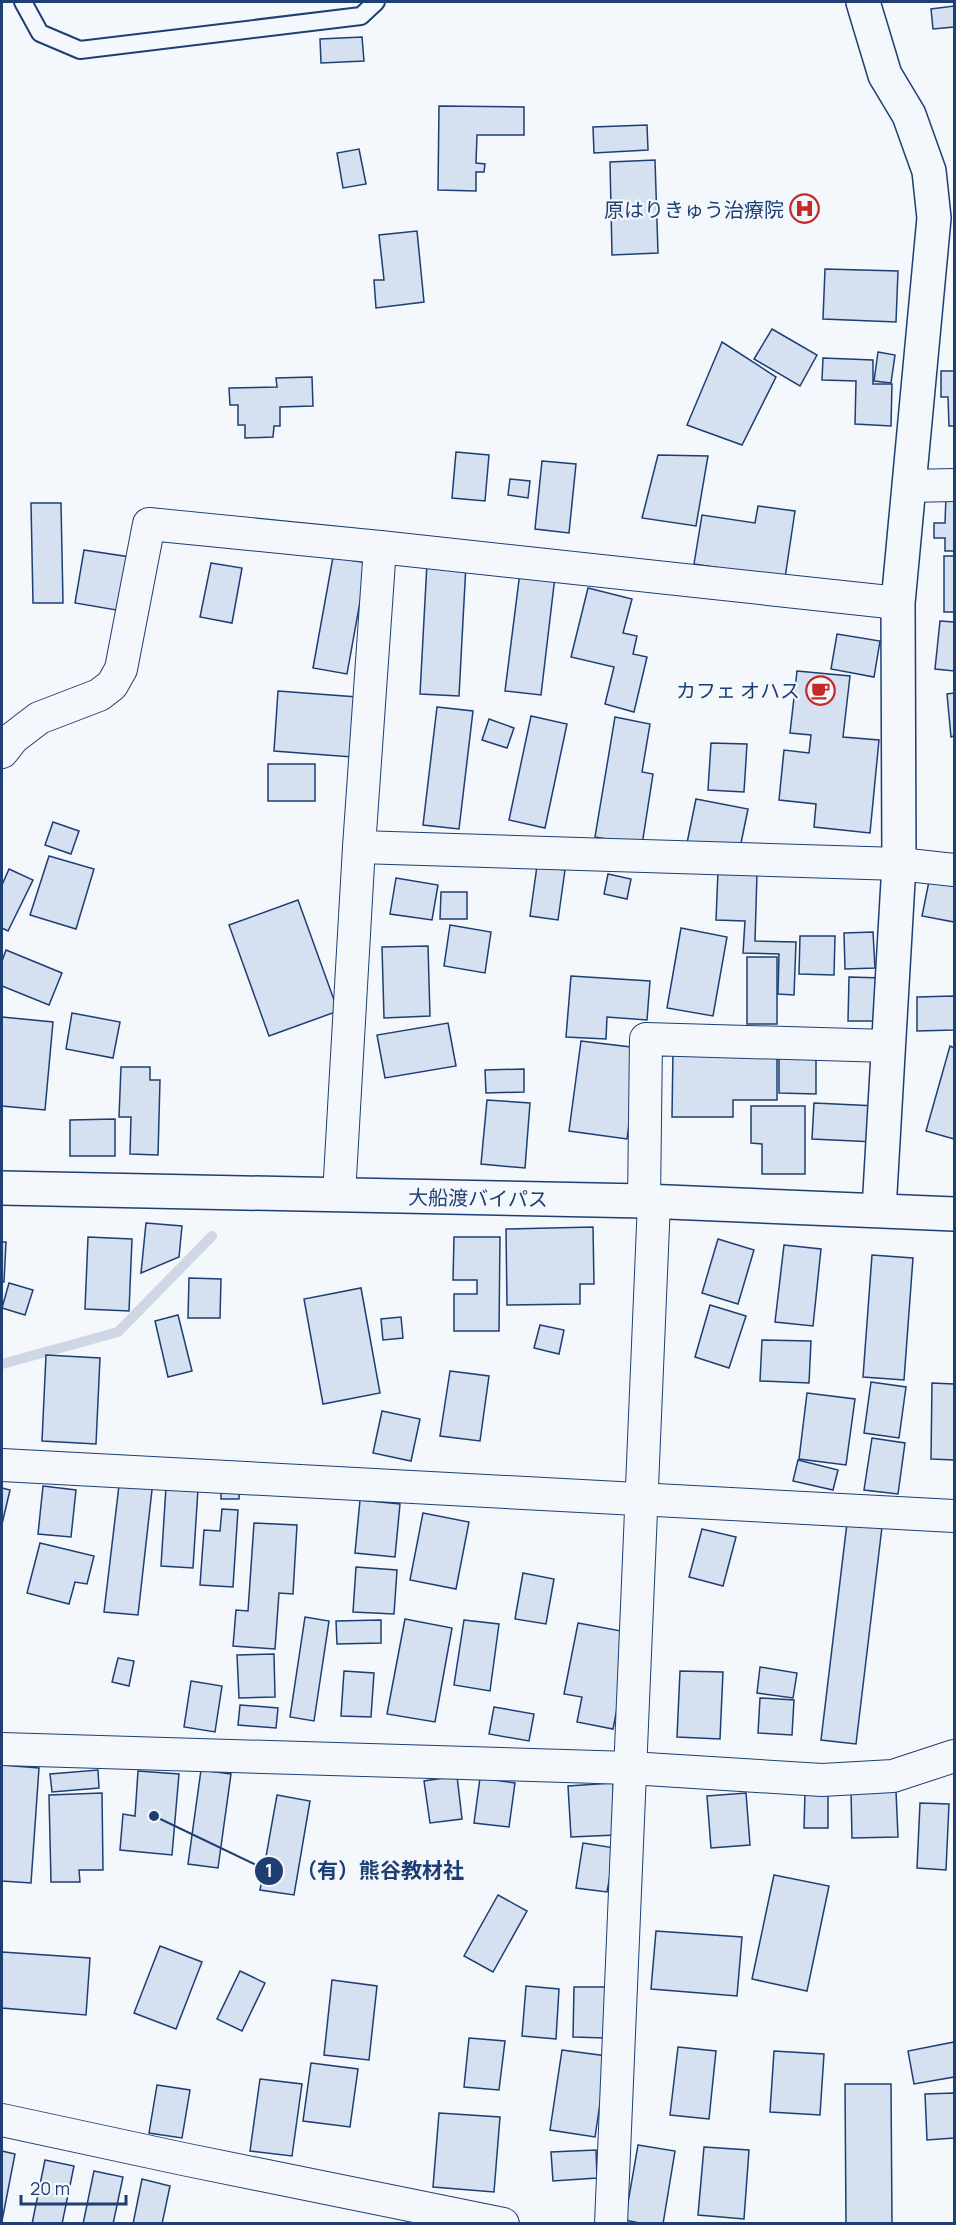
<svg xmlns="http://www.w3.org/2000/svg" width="956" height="2225" viewBox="0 0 956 2225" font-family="Manrope,'Noto Sans JP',sans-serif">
<rect width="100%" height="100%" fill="#f4f7fb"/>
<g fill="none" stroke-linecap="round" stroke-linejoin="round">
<path stroke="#cfd7e4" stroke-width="10" d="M2,1364L118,1332L212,1236"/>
</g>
<g fill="#d5e0f0" stroke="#1d3f73" stroke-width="1.5">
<path d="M954,6V27L933,29L931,9Z"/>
<path d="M362,37L364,61L321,63L320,39Z"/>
<path d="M439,106L524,107V135H477L476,163L485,164L484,172H476V191L438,190Z"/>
<path d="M647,125L648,150L594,153L593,127Z"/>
<path d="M359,149L366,184L343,188L337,153Z"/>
<path d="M655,160L658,253L612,255L610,162Z"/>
<path d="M417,231L424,302L376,308L374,280H384L379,235Z"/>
<path d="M825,269L898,271L896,322L823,319Z"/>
<path d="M772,329L817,355L800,386L754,359Z"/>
<path d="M722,342L776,377L742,445L687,425Z"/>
<path d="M878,352L895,355L891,383L874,381Z"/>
<path d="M823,358L873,360V384H892L891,426L855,424L856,381L822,380Z"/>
<path d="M941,371H954V426H949L948,397H941Z"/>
<path d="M312,377L313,406L280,407V426H274L273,437L245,438V425H238V405H230L229,388L277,387L276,378Z"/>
<path d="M456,452L489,455L485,501L452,498Z"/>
<path d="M658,455L708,456L696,526L642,518Z"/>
<path d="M542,461L576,464L569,533L535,529Z"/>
<path d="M510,479L530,481L528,498L508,495Z"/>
<path d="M946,496H954V551H945V538H934V523H945Z"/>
<path d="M31,503H61L63,603H33Z"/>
<path d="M758,506L795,511L785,578L694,564L702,515L755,523Z"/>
<path d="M84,550L130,557L122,611L75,603Z"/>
<rect x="944" y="556" width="10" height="56"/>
<path d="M333,557L367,563L347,674L313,668Z"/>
<path d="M211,563L242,568L232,623L200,617Z"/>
<path d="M427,563L466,564L459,696L420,694Z"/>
<path d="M521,564L556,568L541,695L505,691Z"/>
<path d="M588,588L632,599L623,633L637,636L633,654L647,657L634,712L605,704L614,667L571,657Z"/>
<path d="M940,621L954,622V671L935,669Z"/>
<path d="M837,634L880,641L874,677L831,669Z"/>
<path d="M797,671L850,676L843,737L879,740L870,833L814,827L816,804L779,800L784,750L809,753L811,735L790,733Z"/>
<path d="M278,691L357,697L352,757L274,751Z"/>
<path d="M954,693V736L951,737L947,694Z"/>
<path d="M437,707L473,711L459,829L423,825Z"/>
<path d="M531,716L567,724L545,828L509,820Z"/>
<path d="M615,717L650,724L642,772L653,774L642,845L595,837Z"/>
<path d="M489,719L514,728L507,748L482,740Z"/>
<path d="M711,743L747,744L744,792L708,790Z"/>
<rect x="268" y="764" width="47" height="37"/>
<path d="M696,799L748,809L739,853L687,843Z"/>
<path d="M53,822L79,831L71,854L45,845Z"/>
<path d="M49,856L94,869L76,929L30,915Z"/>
<path d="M537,866L565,870L558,920L530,916Z"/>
<path d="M9,869L33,880L8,931L2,928V885Z"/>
<path d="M718,871L757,873L755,941L796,942L794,995L778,994L779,954L743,953L745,921L716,920Z"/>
<path d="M608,874L631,879L627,899L604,894Z"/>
<path d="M930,876L954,880V922L922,916Z"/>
<path d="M396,878L438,885L432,920L390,914Z"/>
<path d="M441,892H467V919H440Z"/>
<path d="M298,900L338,1011L269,1036L229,925Z"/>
<path d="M450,925L491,932L485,973L444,966Z"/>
<path d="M681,928L727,937L713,1016L667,1008Z"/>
<path d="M873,932L875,968L845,969L844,933Z"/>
<path d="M800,936H835L834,975L799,974Z"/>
<path d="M428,946L430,1016L384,1018L382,947Z"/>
<path d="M6,950L62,973L49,1005L2,986V961Z"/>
<rect x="747" y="957" width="30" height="67"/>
<path d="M571,976L650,981L647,1020L607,1017L606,1039L566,1037Z"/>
<path d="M849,977L883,978V1021H848Z"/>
<path d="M954,996V1030L917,1031V997Z"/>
<path d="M72,1013L120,1022L113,1058L66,1049Z"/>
<path d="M2,1017L53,1022L45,1110L2,1106Z"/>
<path d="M448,1023L456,1066L385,1078L377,1035Z"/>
<path d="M581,1041L639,1048L627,1139L569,1131Z"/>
<path d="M950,1046L954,1048V1139L926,1131Z"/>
<path d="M673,1050L777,1051V1100H733V1117H672Z"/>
<path d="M779,1057L816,1058V1094L779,1093Z"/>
<path d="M121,1067H150V1080H160L158,1155L130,1154L131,1117H119Z"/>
<path d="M524,1069V1092L486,1093L485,1070Z"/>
<path d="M487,1100L530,1103L525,1168L481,1164Z"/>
<path d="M814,1103L877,1106L875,1142L812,1139Z"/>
<path d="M751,1106H805V1174H762V1144L751,1143Z"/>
<path d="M115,1119V1156H70V1120Z"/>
<path d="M146,1223L182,1226L179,1257L141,1273Z"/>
<path d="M593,1227L594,1284H580V1304L507,1305L506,1229Z"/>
<path d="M88,1237L132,1239L129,1311L85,1309Z"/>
<path d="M454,1237H500L499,1331H454V1294H477V1280H453Z"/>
<path d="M718,1239L754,1250L738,1304L702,1293Z"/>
<path d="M2,1242H6L4,1282H2Z"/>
<path d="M784,1245L821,1249L813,1326L775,1322Z"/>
<path d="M872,1255L913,1258L904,1380L863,1377Z"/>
<path d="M189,1278L221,1279L220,1318H188Z"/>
<path d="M9,1283L33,1290L25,1315L2,1308Z"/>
<path d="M361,1288L380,1393L323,1404L304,1299Z"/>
<path d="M710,1305L746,1316L729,1368L695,1357Z"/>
<path d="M178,1315L192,1371L168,1377L155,1321Z"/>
<path d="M401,1317L403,1338L383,1340L381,1319Z"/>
<path d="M540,1325L564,1330L559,1354L534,1348Z"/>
<path d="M762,1340L811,1341L809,1383L760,1381Z"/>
<path d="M46,1355L100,1358L96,1444L42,1441Z"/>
<path d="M450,1371L489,1376L480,1441L440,1436Z"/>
<path d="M871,1382L906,1387L899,1438L864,1433Z"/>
<path d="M932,1383L954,1384V1460L931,1459Z"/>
<path d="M807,1393L855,1399L846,1465L799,1459Z"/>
<path d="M382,1411L420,1419L411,1461L373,1453Z"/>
<path d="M872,1438L905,1443L898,1494L864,1490Z"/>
<path d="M798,1460L838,1470L833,1490L793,1481Z"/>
<path d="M120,1477L153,1481L138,1615L104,1612Z"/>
<path d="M221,1482H240L239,1499H221Z"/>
<path d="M43,1486L76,1490L71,1537L38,1534Z"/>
<path d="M166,1487L198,1489L193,1568L161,1566Z"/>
<path d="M2,1488L10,1490L2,1524Z"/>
<path d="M360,1500L400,1504L395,1557L355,1553Z"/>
<path d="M222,1509L238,1510L233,1587L200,1585L204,1530L220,1531Z"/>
<path d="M423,1513L469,1522L456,1589L410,1580Z"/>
<path d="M254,1523L297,1525L293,1594L279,1593L275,1649L233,1646L236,1610L248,1611Z"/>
<path d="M847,1523L882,1527L856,1744L821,1740Z"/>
<path d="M702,1529L736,1537L723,1586L689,1577Z"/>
<path d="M40,1543L94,1556L87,1584L75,1582L69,1604L27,1593Z"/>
<path d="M356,1567L397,1570L394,1614L353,1612Z"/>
<path d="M523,1573L554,1579L546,1624L515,1619Z"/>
<path d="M305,1617L329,1621L314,1721L290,1717Z"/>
<path d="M405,1619L452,1628L435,1722L387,1714Z"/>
<path d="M381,1620V1643L337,1644L336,1621Z"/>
<path d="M464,1620L499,1624L490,1691L454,1685Z"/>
<path d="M578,1623L632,1633L613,1729L577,1722L582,1697L564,1694Z"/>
<path d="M274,1654L275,1697L239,1698L237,1655Z"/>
<path d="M118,1658L134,1661L129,1686L112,1682Z"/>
<path d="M760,1667L797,1673L793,1698L757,1693Z"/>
<path d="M344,1671L374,1673L371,1717L341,1716Z"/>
<path d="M680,1671L723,1672L720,1739L677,1737Z"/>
<path d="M191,1681L222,1686L215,1732L184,1727Z"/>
<path d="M760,1698L794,1700L792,1735L758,1733Z"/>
<path d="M240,1705L278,1708L276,1728L238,1725Z"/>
<path d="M494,1707L534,1714L529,1741L489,1734Z"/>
<path d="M2,1765L39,1768L31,1883L2,1881Z"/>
<path d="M98,1770L99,1788L52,1792L50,1774Z"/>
<path d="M201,1770L231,1774L218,1868L188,1864Z"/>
<path d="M138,1771L179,1774L172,1855L120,1850L123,1814L135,1816Z"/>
<path d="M457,1776L462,1819L430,1823L424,1781Z"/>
<path d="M480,1778L515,1783L509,1827L474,1823Z"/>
<path d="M613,1783L616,1835L571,1837L568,1786Z"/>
<path d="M896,1791L898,1837L852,1838L851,1792Z"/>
<path d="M805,1792H828V1828H804Z"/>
<path d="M102,1793L103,1870H79L80,1882H51L49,1795Z"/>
<path d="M746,1793L750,1845L711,1848L707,1796Z"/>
<path d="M277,1795L310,1801L294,1895L260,1890Z"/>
<path d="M920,1803L949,1804L946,1870L917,1868Z"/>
<path d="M583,1843L615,1848L607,1892L576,1888Z"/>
<path d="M774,1875L829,1886L807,1991L752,1979Z"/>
<path d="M498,1895L527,1911L493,1972L464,1956Z"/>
<path d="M656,1931L742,1937L737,1996L651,1989Z"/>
<path d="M160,1946L202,1962L176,2029L134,2013Z"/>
<path d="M2,1952L90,1958L86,2015L2,2008Z"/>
<path d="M240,1971L265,1983L242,2031L217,2019Z"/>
<path d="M332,1980L377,1986L369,2060L324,2055Z"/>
<path d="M526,1986L559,1989L556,2039L522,2036Z"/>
<path d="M574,1987H607L606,2038L573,2037Z"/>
<path d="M469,2038L505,2041L499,2090L464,2087Z"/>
<path d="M954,2042V2077L914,2084L908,2051Z"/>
<path d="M678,2047L716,2051L709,2119L670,2115Z"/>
<path d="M562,2050L607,2056L595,2137L550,2130Z"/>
<path d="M774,2051L824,2054L820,2115L770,2112Z"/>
<path d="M311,2063L358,2069L350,2127L303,2121Z"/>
<path d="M260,2079L302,2084L292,2156L250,2151Z"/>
<path d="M845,2084H891L892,2224H846Z"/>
<path d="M157,2085L190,2090L182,2138L149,2133Z"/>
<path d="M954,2093V2138L927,2140L925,2094Z"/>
<path d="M439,2113L500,2117L494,2192L433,2187Z"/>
<path d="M638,2145L675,2151L663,2224H644L625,2220Z"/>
<path d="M704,2147L749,2150L744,2219L698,2215Z"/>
<path d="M596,2150L597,2178L553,2181L551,2152Z"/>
<path d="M2,2151L15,2154L2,2221Z"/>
<path d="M45,2160L74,2166L62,2224H32Z"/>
<path d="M94,2171L123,2177L113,2224H83Z"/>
<path d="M142,2179L170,2186L162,2224H133Z"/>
</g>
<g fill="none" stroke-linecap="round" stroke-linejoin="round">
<defs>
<path id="service" d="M23,2L40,33L80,50L361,16L376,2"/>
<g id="minor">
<path d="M909,486L954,485"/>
<path d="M2,752L13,738L39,718L99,695L112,685L121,669L149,524L380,547"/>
<path d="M359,847L899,864L954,870"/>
<path d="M339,1195L359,847L380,547L898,603"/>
<path d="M644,1201L646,1039L888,1046"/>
<path d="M2,1465L954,1516"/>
<path d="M2,1749L630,1768L822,1780L893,1776L954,1756"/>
<path d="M2,2120L183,2159L503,2224"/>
<path d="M611,2224L654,1202"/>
</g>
<path id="tertiary" d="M863,2L885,75L909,115L929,171L934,218L898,603L899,864L879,1210"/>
<path id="trunk" d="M2,1188L644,1201L954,1214"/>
</defs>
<use href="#service" stroke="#1d3f73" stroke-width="20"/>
<use href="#minor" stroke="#1d3f73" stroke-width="34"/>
<use href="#tertiary" stroke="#1d3f73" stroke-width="36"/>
<use href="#trunk" stroke="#1d3f73" stroke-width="36"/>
<use href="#service" stroke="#f4f7fb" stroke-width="16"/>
<use href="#minor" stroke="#f4f7fb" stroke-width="32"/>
<use href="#tertiary" stroke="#f4f7fb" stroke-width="33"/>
<use href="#trunk" stroke="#f4f7fb" stroke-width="33"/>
</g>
<defs>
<symbol id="hospital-ring" viewBox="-11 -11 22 22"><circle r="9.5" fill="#f4f7fb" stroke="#c62828" stroke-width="1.5"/><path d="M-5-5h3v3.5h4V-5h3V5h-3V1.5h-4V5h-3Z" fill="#c62828"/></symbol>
<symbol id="cafe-ring" viewBox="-11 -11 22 22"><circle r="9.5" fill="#f4f7fb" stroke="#c62828" stroke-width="1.5"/><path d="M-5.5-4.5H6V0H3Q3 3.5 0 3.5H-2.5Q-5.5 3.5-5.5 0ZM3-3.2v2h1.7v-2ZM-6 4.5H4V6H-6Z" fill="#c62828"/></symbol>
</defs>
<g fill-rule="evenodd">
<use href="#hospital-ring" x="788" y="192" width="33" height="33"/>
<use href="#cafe-ring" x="804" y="674" width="33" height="33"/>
</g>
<g text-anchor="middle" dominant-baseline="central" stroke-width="4.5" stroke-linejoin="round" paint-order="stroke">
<g font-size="20" fill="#1d3f73" stroke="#f4f7fb" text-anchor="end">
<text x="784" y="209">原はりきゅう治療院</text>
<text x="800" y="690">カフェ オハス</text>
</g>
<g font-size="20" fill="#1d3f73" stroke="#f4f7fb">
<text transform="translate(478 1198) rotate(1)">大船渡バイパス</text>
</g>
</g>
<path fill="none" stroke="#1d3f73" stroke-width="2" d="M154 1816L269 1871"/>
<g fill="#1d3f73" stroke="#f4f7fb" stroke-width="2">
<circle cx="154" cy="1816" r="6"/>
<circle cx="269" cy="1871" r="15"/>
</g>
<g font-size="18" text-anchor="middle" font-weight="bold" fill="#fff">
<text x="269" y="1877">1</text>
</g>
<g font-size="21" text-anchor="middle" font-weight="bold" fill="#1d3f73" stroke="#f4f7fb" stroke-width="4.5" stroke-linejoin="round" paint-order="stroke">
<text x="380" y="1878">（有）熊谷教材社</text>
</g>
<rect width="956" height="2225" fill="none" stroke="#1d3f73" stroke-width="6"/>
<path d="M21 2195v9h105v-9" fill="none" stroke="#1d3f73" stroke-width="3"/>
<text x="30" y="2195" font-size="18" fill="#1d3f73" stroke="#f4f7fb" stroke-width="4.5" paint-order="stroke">20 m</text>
</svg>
